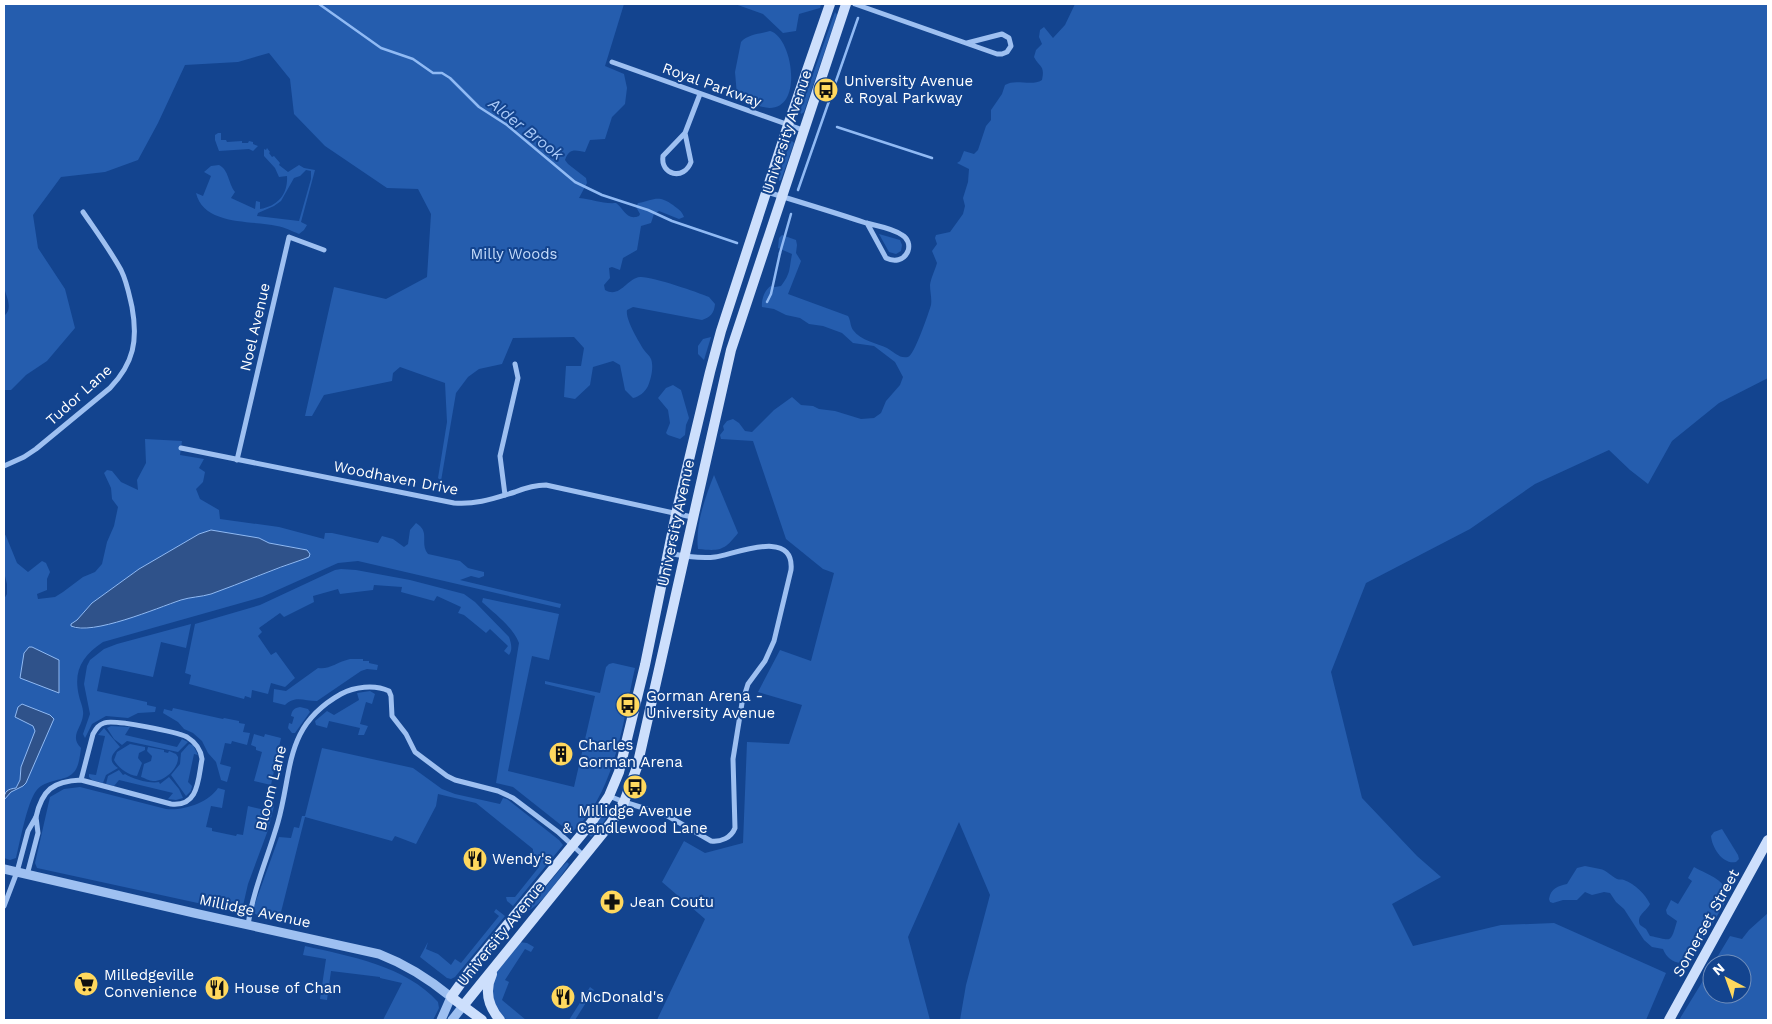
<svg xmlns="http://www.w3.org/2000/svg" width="1772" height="1024" viewBox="0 0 1772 1024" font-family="'Work Sans',sans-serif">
<rect width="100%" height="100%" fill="#13448f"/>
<g fill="#255dae" fill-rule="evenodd">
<path d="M4,4H624L605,66L624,74L627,88L625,104L612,117L605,139L590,140L585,152C575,150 569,148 565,160L568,164L586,178L587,183L579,198C592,199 602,204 616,203C624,209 627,221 639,216L640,214L636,207L638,203C654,200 658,194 673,205C678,209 682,211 684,217L679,219L659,211L654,214L651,223L641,226L637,250L623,258L620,270L612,267L609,268L610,278L604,285L605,290C620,299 627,278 640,277C651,276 697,292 709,297L715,304C714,313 711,317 702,320L633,307L627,310C625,319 639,342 644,350C646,353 650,356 651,359C654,367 651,379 648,386C645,392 639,397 633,398L625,390L620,365L613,361L593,367L590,385L575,399L564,397L566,366H581L584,348L574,337L513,338L502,364L479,369L468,377L456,393L441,481L438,478L447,422L445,383L400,367L393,373L392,381L324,395L312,416H305L334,287L386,299L427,277L431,214L418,189L387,188L325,146L294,114L290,79L269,53L238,62L185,65L158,123L138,160L105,172L61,177L33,215L38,248L65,289L75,328L47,361L26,375L11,390H4L5,348L4,344V316C13,309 7,298 4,288Z"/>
<path d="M735,4H821L820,8L799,14L796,31L783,33L763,14Z"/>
<path d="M1075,4H1768V378L1719,403L1672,441L1648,484L1630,470L1609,450L1535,484L1470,529L1366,583L1331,672L1362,798L1417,856L1441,877L1392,904L1413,946L1501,925L1554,923L1666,973L1646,1020H960L966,985L990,895L959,822L908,937L930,1020H657L705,919L662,882L684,841L705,853L743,843L747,742L789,744L802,705L758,692L780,650L811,661L834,573L823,569L786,539L753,441L721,439L720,435L724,430L723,426L727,421L733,419L739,423L745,431L752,432L774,410L792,397L801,405L813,406L819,409L835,411L861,419L874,418L881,413L886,401L900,385L903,377L895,362L874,346L853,343L842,333L823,326L809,324L800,318L786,315L774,309L762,307C761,300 765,289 771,286L775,287L781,286C791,273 789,269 792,254L778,248L779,238L782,235L796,240L797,245L796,253L801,261L788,294L848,316C851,321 850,326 853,330C861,341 877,343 887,348C894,352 900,359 908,357C914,356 929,312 931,305C932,298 930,292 930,285C931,278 935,270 937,263L932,251L937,244L935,238L936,235L950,232L963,214L965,206L963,198L968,182L969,169L957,163L960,161L964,151L974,154L978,150L986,126L991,120V110L1002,94L1005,85C1016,78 1031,87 1042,80C1045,65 1040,68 1034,57L1036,50L1042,44L1039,37L1040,30L1044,27L1053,38L1065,25Z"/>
<path d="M835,12L837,15L804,112L801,114L800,111Z"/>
<path d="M770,31C796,38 807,132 750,102C745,99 741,99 737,95L735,72L741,42C748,34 760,34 770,31Z"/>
<path d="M218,133H221V140H226L227,142L242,141V143H248L249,141L253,142V144L258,146L253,151L249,149L219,151L215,140V135Z"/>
<path d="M792,141L794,143L781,180L779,181L778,178L790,142Z"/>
<path d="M267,148L270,152L269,153L272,157L274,156L280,163L279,165L288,172L299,165L304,168L315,170L301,222L307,225L304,230L299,234C292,231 284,227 277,226C251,220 204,226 196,193L203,196L211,176L204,172L211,166L219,165C229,170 228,183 235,192L231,198L255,209L256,201L260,202V209C278,206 288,194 287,176L279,177L275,168L264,156V149L266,150ZM306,170L311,171V179L299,221L257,216L258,213L274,206L281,201L294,178L300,176Z"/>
<path d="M879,234L900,240L902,245L901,251L896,254L889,252Z"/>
<path d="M711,337L704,360L698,354V346L703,339Z"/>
<path d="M673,385L681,390L689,418L686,425L685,435L680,439L668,435L666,433L670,423L668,410L658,398L666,388Z"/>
<path d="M145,439L182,441L180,455L204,459L199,468L205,472L203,482L196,489L200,499L219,510L220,519L279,527L324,539L325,533H332L378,543L382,536L393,539L404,547L408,544L410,530L416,523C431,532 419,543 428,554L460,561L468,568L484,572V576L479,578L471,576L460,580L561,604L560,608L358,561L338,563L262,597L103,642C82,656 73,671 79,696C80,701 84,709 83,715C82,728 69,736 81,748C80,755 79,768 73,773C65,782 46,778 36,791C27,803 20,842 16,858L10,860L4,858V599L7,594V584L4,572V533L6,536L17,563L28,572L42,561L46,563L50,572L47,579V590L37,594L38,599L55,597L63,592L83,577L95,572L102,564L107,542L114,526L118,507L112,499L111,488L104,473L107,470L112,471L121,482L138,490L137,480L146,463ZM211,530L259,538L269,543L303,549L304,559L211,594L188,598L137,616L93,628L81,629L73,628L92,603L139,569L199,534Z"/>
<path d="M714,475L738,533C724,551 720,551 698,549C695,525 705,498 714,475Z"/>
<path d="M341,569L356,570L410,580L464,594L475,602L509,637C511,643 513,649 509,655L504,651L508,646L490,629L486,633L464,615L458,613L461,607L437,596L434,601L401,592L402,587L374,585L373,590L340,594L338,589L313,596L314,602L284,617L280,613L259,628L262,632L258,636L271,655L276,652L295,678L285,687L271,683L268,694L252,690L251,698L245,696L244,699L189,684L191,675L185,673L195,624L260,605L335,570Z"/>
<path d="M483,598L559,614L549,660L532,656L508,771L574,787L595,696L545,684V681L600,693L606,667L609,664L613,663L635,668C623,721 615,795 572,832L566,829L513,787L496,783L519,643C512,626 495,614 482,602Z"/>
<path d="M191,624L186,648L161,642L153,677L102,666L97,691L147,702V705L156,707L155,712L138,713L128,718L106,716L92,724L85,738L83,734L90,714L84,684L87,666L90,660L104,649L117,644Z"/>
<path d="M350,659H363V661H369V663L378,665L377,670L367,669L361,671L317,701C304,701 295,695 285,705L273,702L274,689L286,691L318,668C329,670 337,662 350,659Z"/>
<path d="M370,691L375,694L372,704L366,702L360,724L368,726L364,735H358L360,728L329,721L327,728L316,725L315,721L327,711L334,715L359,700L357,693Z"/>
<path d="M300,707L308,709L310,712L295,733H292L288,728L289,723L292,724L294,717L291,716C292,710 294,708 300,707Z"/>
<path d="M173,708L223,719L224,718L239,721V723L245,724L243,732L250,733L247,745L232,741L231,744L225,743L220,764L231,767L227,782L221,780L216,762L208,753L202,741L193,733L184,729L178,722L163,713L164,709L172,711Z"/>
<path d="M111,726L130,727L125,735L177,747L182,739L188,742L178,752L127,741L122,745L114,739L107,728Z"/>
<path d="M104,728L120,747C112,753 107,761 118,768L106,775L103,783L92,780L89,777V774L96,775L105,736L98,735Z"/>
<path d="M254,734L264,737L265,734L281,738L271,785L254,781L262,752L256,750V747L251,745Z"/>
<path d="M130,744L145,747V750L139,753L138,758L142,763L137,776C128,775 118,768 114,760L117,752Z"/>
<path d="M189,744L193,745L198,755L194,754L188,782L192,786L191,791L186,796L171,775L180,764L181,753Z"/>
<path d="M148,747L164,750V752L168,753L169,751L176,754L178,757C179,768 164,782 153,781C149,781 145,778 141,777L144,764L151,761L152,756L147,751Z"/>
<path d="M322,748L413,768L442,789L455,794L500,804L503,798L507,799L559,840L563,845L513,906L507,901L506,897H515L539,867V863L532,861L533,849L476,803L438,794L436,806L416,844L395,836L392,841L305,817L279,920L259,916L254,913L253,909L279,837L291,838L294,827L299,828L302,816H305Z"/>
<path d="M119,770L123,775L125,774C132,779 151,784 159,782L160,784L169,777L179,789L183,798L176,800L168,799L173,793L119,780L114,786L106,784L108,776Z"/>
<path d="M80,787L166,809C183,811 208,803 218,788L225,790L222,808L211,806L206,827L212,828V831L236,836L237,834L243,835L248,806L265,810L267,804L274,806L268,830L248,884L242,910L239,912L37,868L35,863L50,797L64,789Z"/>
<path d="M611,807V811L599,829L591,837L588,834L608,808Z"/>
<path d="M1722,829L1738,855L1739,859L1736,862C1723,865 1712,848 1711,836L1714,832Z"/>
<path d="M567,862L569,864L568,866C560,877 539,909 526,911L562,867Z"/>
<path d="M1585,866C1590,867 1595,868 1600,869C1606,870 1611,876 1617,879C1619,880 1622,879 1624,880C1635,884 1645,894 1650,904C1646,912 1636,915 1640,925L1646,929L1650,936C1672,940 1670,945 1677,921L1667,914L1666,910L1671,900L1678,904L1692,881L1688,878L1694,867C1708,875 1729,880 1727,899L1693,957C1682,968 1668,962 1663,949L1652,947L1644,940L1624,909L1616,902L1610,893L1604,892L1592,895L1585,892L1577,900H1563L1553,903L1550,902L1549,899C1551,888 1558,886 1567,884L1577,868Z"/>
<path d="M496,909L505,916L455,977L451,979L447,978L420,957L428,942L426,949L438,954L451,965L455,959L461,963L499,916L494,912Z"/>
<path d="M1768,913V1020H1679L1712,966V994H1742V964H1713L1730,936L1742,939L1749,930Z"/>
<path d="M519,942L527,943L534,947L531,952L525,949L505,980L509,982L502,1000L526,1020C520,1020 512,1022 506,1019C494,1013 488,989 493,977C499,963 510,953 519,942Z"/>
<path d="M305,946C349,956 406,966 438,1002L439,1008L433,1020H383L402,983L380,978V977L331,971L327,1000L320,999L326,959L303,955Z"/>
<path d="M590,987L594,990L575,1020H569Z"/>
</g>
<g fill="#2f528a" stroke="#90baf4">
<path d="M211,530L259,538L269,543L307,550L310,554L309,557L304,559C273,569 242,583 211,594C201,597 190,597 181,600C157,608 92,636 71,626V624L77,620L92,603L139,569L199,534Z"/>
<path d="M29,647H32L59,660V693L20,678L24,653Z"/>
<path d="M22,704L50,715L54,719L53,721L26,783L23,786L11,792L4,800C4,791 8,789 16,788L20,780L21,767L35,731L33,726L15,717L18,707Z"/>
</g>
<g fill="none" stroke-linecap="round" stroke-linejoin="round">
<g stroke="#90baf4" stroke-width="2.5">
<path d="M319,4L381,48L413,59L433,73H442L450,78L479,107L507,125L575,182L602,195L648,210L672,221L737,243"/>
<path d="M837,127L932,158"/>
<path d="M798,190L858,18"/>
<path d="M780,253L791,214"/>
<path d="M767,302L771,294L780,253"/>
</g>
<g stroke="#9ec0f1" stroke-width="5">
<path d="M855,4L997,54H1002L1007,52L1011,46L1009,38L1002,34L967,43"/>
<path d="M612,62L803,130"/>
<path d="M685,133L691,162C684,181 660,175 663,156L685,133L700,94"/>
<path d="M767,192C800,202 833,212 866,223C877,226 892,228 902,235C908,238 910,245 908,251C904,261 894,262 886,258L867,223"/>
<path d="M181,448L454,503C476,505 495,498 515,492C525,488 535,485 546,485L692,517"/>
<path d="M237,460L289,237L324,250"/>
<path d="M4,466L24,457L36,449L110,388C134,363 138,340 132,307C129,294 127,282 121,270C110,250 96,231 83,212"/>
<path d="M505,495L500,456L518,378L515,364"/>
<path d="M609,796L624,802L666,815L711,841C721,842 731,838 735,828L733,759L742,703L748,684L765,661L774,641L791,570C795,528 735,554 715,557C700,559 683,556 668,553"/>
<path d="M36,817C42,790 53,781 81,780L171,804C199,807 198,779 202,759C201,750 195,742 187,737C177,732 114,719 104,723C98,725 96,729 93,734L81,780"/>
<path d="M4,906L17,872L28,831L36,817L38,833L27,875"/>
<path d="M248,925C253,890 268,857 278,822C293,769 284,726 341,694C354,687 374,684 389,691L391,696L392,716L406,734L415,752L447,776L455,780L498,791L513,798L558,832L584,856"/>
</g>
<g stroke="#9ec0f1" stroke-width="9">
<path d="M4,869L194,913L379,954C405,964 429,979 451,997L441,1020"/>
<path d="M452,1020L463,1006"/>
</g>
<g stroke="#cddffc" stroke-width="10">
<path d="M492,974C484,991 488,1006 500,1020"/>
<path d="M463,1006L611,823L624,802L637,767L731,350L846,4"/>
<path d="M482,1020L451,997L474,965L591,823L609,796L619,772L645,665L676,514L710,372L721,331L788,125L830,4"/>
<path d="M1669,1020L1768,840"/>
</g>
</g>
<defs>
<symbol id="bus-disc" viewBox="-11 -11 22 22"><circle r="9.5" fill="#ffd85e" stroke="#13448f"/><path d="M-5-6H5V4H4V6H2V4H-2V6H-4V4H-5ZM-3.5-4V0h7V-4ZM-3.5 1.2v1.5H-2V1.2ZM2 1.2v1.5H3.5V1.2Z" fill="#111"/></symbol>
<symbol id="building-disc" viewBox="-11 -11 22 22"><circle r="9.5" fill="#ffd85e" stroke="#13448f"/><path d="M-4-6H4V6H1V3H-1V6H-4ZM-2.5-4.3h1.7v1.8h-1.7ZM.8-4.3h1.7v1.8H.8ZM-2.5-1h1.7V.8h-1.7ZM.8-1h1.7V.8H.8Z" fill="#111"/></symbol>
<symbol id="restaurant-disc" viewBox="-11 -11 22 22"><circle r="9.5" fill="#ffd85e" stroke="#13448f"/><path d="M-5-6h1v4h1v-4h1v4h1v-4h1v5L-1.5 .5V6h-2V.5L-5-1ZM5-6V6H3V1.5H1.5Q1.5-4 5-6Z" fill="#111"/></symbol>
<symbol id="pharmacy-disc" viewBox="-11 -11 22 22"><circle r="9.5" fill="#ffd85e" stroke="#13448f"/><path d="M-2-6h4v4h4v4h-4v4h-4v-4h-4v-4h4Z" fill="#111"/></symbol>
<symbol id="supermarket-disc" viewBox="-11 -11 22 22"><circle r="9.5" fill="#ffd85e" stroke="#13448f"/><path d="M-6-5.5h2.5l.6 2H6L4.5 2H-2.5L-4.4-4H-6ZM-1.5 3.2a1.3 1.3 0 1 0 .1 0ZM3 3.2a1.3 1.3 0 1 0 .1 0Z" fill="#111"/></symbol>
</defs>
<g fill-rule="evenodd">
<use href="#bus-disc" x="812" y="76" width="28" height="28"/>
<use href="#bus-disc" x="614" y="691" width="28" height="28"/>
<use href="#building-disc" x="547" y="740" width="28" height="28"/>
<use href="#bus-disc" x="621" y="773" width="28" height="28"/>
<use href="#restaurant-disc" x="461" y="845" width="28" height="28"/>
<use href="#pharmacy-disc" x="598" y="888" width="28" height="28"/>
<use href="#supermarket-disc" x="72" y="970" width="28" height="28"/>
<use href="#restaurant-disc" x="203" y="974" width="28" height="28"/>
<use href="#restaurant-disc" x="549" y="983" width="28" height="28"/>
</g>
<g text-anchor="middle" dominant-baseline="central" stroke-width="4" stroke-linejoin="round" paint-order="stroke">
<g font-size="15" fill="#fff" stroke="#13448f" text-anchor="start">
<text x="844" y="81">University Avenue<tspan x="844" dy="17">&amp; Royal Parkway</tspan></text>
<text x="646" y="696">Gorman Arena -<tspan x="646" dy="17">University Avenue</tspan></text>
<text x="578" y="745">Charles<tspan x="578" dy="17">Gorman Arena</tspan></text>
<text x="635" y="811" text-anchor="middle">Millidge Avenue<tspan x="635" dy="17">&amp; Candlewood Lane</tspan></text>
<text x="492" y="859">Wendy's</text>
<text x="630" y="902">Jean Coutu</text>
<text x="104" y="975">Milledgeville<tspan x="104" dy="17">Convenience</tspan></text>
<text x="234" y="988">House of Chan</text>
<text x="580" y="997">McDonald's</text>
</g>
<g font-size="15" fill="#fff" stroke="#13448f">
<text transform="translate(712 85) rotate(20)">Royal Parkway</text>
<text transform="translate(787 132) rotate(-72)">University Avenue</text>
<text transform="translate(255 327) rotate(-77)">Noel Avenue</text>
<text transform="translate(79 395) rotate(-42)">Tudor Lane</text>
<text transform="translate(396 478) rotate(11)">Woodhaven Drive</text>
<text transform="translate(676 523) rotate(-78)">University Avenue</text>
<text transform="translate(271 788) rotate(-76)">Bloom Lane</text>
<text transform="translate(255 911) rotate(12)">Millidge Avenue</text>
<text transform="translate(1706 923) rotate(-61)">Somerset Street</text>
<text transform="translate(501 934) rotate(-51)">University Avenue</text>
</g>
<g font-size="15" fill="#c5dcfc" stroke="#13448f">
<text x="514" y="254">Milly Woods</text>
</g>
<g font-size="16" font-style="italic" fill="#aacaf8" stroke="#13448f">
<text transform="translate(526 129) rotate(38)">Alder Brook</text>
</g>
</g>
<rect width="1772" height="1024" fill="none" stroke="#ffffff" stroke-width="10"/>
<g transform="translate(1727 979) rotate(319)"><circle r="24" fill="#13448f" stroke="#718fbc"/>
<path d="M0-4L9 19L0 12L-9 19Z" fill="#ffd85e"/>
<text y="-8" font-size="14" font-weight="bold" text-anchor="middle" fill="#ffffff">N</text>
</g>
</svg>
